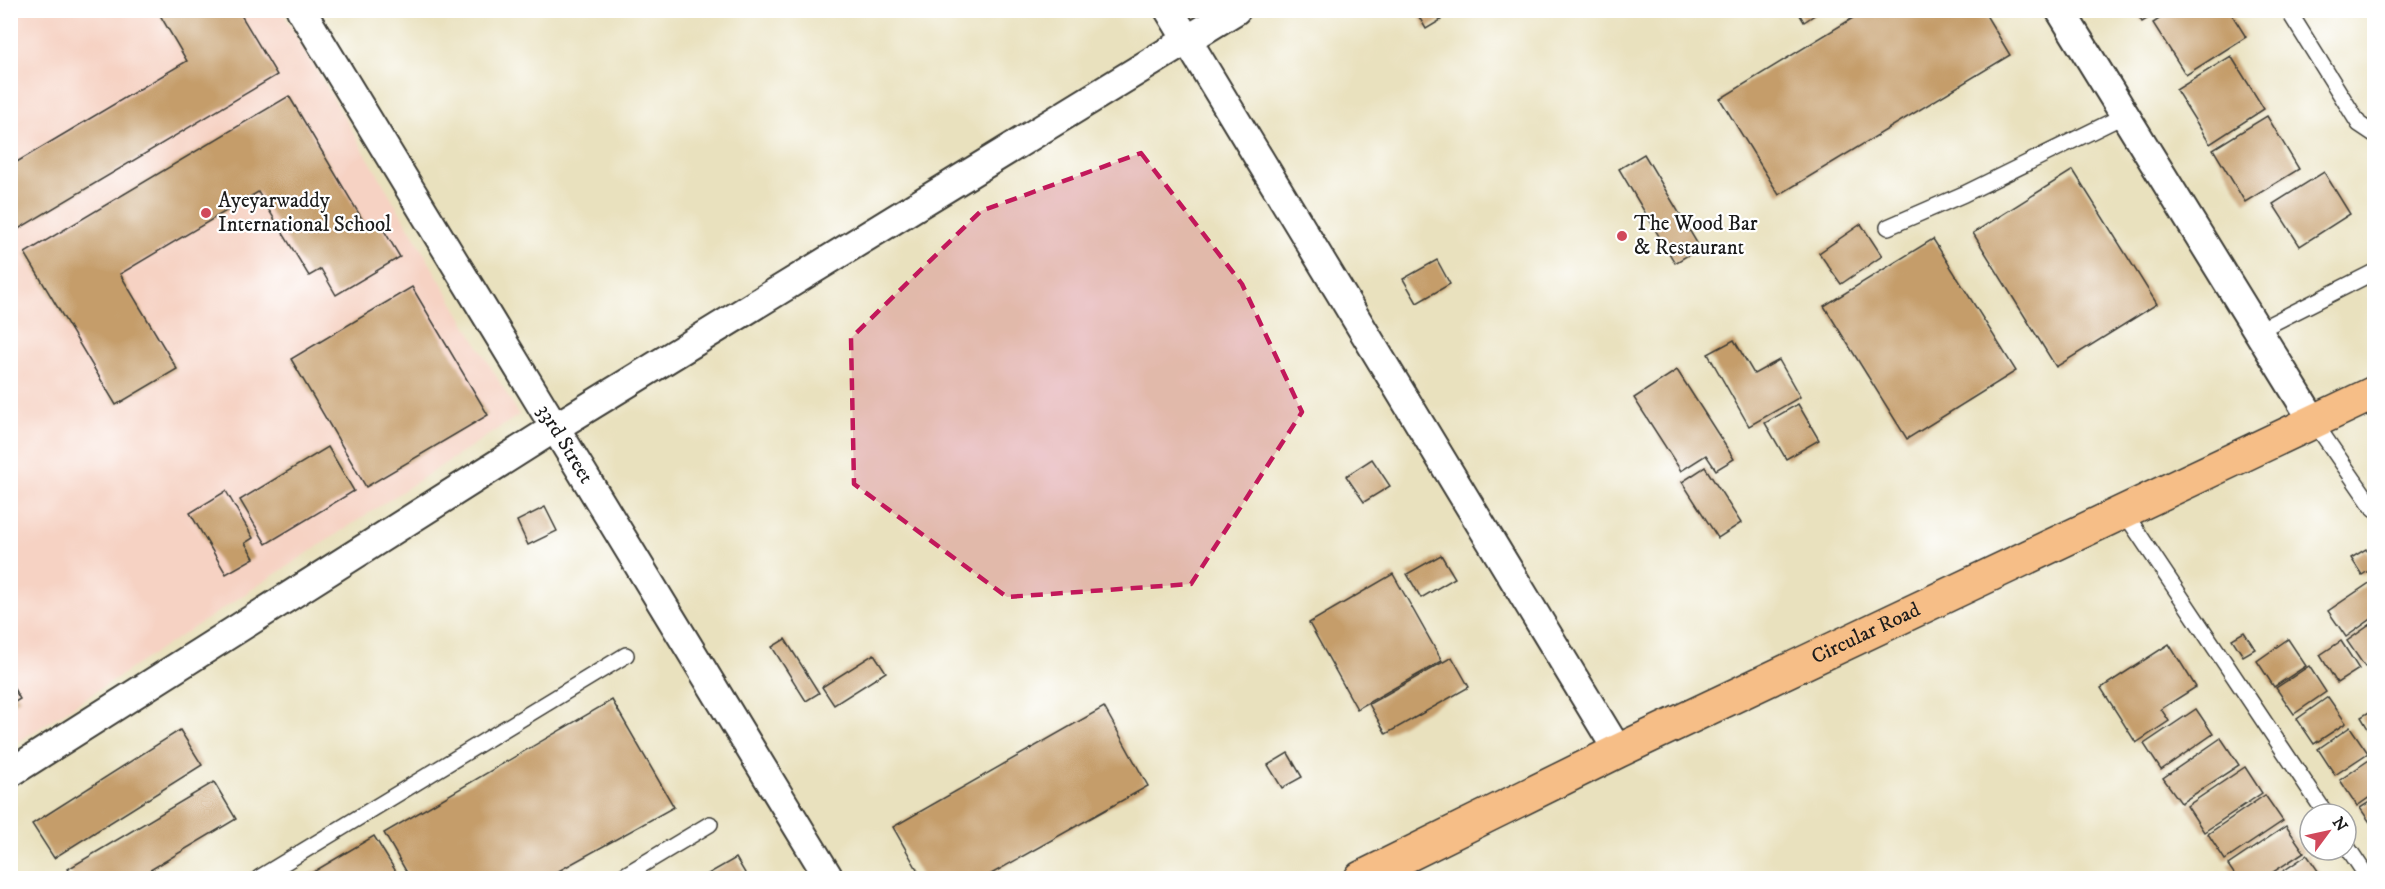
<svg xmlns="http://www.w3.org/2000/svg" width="2385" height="889" viewBox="0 0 2385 889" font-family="'IM FELL DW Pica',serif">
<rect width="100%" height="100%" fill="#fff"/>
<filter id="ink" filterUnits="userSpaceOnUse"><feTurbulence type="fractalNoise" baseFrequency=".0167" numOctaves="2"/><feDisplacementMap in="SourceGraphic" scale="12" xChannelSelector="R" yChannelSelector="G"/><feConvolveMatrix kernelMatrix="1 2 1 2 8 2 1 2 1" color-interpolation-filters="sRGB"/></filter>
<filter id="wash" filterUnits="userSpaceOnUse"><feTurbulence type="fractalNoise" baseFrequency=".008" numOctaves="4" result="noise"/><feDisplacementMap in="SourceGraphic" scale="24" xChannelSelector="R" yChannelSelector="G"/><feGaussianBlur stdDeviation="1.35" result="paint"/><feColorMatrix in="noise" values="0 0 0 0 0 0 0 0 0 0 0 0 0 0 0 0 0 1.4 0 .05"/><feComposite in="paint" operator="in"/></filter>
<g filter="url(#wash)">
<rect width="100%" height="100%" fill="#e9e1be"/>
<path fill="#f6d2c3" d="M11,11H282L519,415L11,747Z"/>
<g id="blocks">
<g fill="#c59d6b">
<path d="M157,10H238L277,75L10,234V166L187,61Z"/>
<path d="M1415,10H1435L1441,20L1426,29Z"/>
<path d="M1797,10H1822L1804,22Z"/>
<path d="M1866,10H1983L2010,55L1779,195L1720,99Z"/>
<path d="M2135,10H2162L2142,22Z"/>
<path d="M2173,10H2229L2246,37L2186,75L2153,23Z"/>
<path d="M2231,56L2264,109L2210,144L2176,90Z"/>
<path d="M289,96L368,229L379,222L400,257L336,295L321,269L309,276L258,192L120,274L177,369L116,405L25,253Z"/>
<path d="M2267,116L2299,169L2245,202L2213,149Z"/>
<path d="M1644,154L1700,248L1675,263L1619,169Z"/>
<path d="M2073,170L2157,304L2056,367L1973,233Z"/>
<path d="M2324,172L2350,214L2300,246L2273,204Z"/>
<path d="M1861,224L1882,256L1841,284L1819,253Z"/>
<path d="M1933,239L2016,371L1907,439L1824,306Z"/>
<path d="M1437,260L1450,284L1417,303L1403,279Z"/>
<path d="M412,287L488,415L366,487L291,359Z"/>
<path d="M1734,340L1754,374L1779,360L1800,397L1749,426L1708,354Z"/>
<path d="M1677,370L1734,459L1716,470L1706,455L1681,471L1634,398Z"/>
<path d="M1798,404L1819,440L1786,459L1765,423Z"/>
<path d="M328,447L354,491L266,544L240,500Z"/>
<path d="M1372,459L1390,486L1364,502L1346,476Z"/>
<path d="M1705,467L1741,523L1718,538L1682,482Z"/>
<path d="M226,491L253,538L245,543L254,558L226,574L190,513Z"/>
<path d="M545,507L557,531L528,545L517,521Z"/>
<path d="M2366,549L2374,563V567L2362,575L2351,558Z"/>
<path d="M1441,555L1455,578L1421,598L1407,574Z"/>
<path d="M1393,574L1442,661L1357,709L1309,623Z"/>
<path d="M2374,580V617L2346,637L2328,611Z"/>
<path d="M2374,622V660L2365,667L2347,641Z"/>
<path d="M2244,632L2255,649L2243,656L2232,639Z"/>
<path d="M785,639L819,693L806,701L772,647Z"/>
<path d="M2288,639L2306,666L2274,687L2257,661Z"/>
<path d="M2341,641L2359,669L2337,683L2320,655Z"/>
<path d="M2169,644L2196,687L2161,709L2169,721L2136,743L2101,688Z"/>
<path d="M874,654L886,672L834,705L822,687Z"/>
<path d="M1452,657L1469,687L1386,734L1369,704Z"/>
<path d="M2309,666L2326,692L2294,714L2276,688Z"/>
<path d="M10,682L20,699L10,705Z"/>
<path d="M2328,697L2346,723L2314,744L2297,719Z"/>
<path d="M612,700L674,807L546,878H410L384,833Z"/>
<path d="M1104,707L1148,786L984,878H922L893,827Z"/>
<path d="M2196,709L2213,734L2161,770L2144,744Z"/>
<path d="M2374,709V739L2361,717Z"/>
<path d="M2350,727L2368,753L2335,775L2318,749Z"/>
<path d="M180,730L202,765L54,858L32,824Z"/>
<path d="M2221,738L2239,765L2181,803L2163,778Z"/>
<path d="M1288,753L1302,777L1282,788L1268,765Z"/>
<path d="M2372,758L2374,762V794L2357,806L2340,780Z"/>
<path d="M2245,767L2262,793L2204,832L2187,806Z"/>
<path d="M214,782L236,819L137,878H74L68,869Z"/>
<path d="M2265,795L2283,821L2225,860L2208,834Z"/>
<path d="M2374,799V828L2360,808Z"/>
<path d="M2286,826L2304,852L2264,878H2237L2228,865Z"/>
<path d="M374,836L400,878H303Z"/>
<path d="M2307,855L2323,878H2273Z"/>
<path d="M736,858L748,878H701Z"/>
</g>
</g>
</g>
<g filter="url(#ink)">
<use href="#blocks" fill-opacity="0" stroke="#3b3a34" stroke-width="1.5"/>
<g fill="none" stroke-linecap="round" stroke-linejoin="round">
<defs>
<g id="service">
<path d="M2288,10L2359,124L2374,134"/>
<path d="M1888,227L1964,194L2125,115"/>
<path d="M2259,330L2374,272"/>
<path d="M2314,422L2374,509"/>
<path d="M2124,512L2326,814"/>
<path d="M2346,845L2368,878"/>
<path d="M259,878L626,655"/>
<path d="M620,878L710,824"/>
</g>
<g id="minor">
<path id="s1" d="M301,10L829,878"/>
<path d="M1169,10L1618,751"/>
<path d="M2060,10L2314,422"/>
<path d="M10,773L556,427L1236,10"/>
</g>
<g id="primary">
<path id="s2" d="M1361,878L1618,751L2374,393"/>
</g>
</defs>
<use href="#service" stroke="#3b3a34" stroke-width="18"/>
<use href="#minor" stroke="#3b3a34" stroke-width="32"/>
<use href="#primary" stroke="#3b3a34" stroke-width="36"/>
<use href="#service" stroke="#fff" stroke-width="15"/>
<use href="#minor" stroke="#fff" stroke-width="28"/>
<use href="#primary" stroke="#f6be87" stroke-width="33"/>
</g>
</g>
<path fill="#c2185b" fill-opacity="0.2" stroke="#c2185b" stroke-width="4.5" stroke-dasharray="12 8" stroke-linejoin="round" d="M1141,153L1242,284L1302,412L1191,584L1007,597L854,484L851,338L981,211Z"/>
<g fill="#d1495b" stroke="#fff" stroke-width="2">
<circle cx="206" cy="213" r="6"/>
<circle cx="1622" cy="236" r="6"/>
</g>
<g text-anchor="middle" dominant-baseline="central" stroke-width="4.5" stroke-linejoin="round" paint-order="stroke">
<g font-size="21" fill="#1c1c1c" stroke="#fff" text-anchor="start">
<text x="218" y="201">Ayeyarwaddy<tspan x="218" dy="24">International School</tspan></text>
<text x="1634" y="224">The Wood Bar<tspan x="1634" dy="24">&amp; Restaurant</tspan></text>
</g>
<g font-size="21" fill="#1c1c1c" stroke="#fff">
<text stroke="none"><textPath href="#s1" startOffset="508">33rd Street</textPath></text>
<text stroke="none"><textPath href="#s2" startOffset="561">Circular Road</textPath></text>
</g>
</g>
<rect width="2385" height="889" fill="none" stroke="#fff" stroke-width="36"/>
<g transform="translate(2328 832) rotate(57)"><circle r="28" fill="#ffffff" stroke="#a4a4a4" stroke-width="1.5"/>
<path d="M0-4.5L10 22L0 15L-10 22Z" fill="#d1495b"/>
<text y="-9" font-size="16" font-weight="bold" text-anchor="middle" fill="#1c1c1c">N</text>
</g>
</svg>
